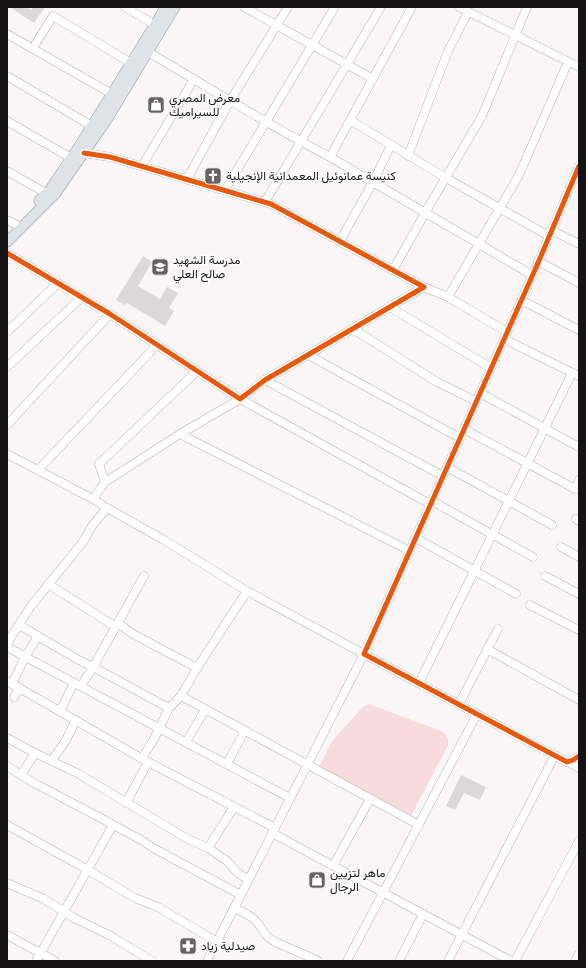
<svg xmlns="http://www.w3.org/2000/svg" width="586" height="968" viewBox="0 0 586 968" font-family="'Archivo Narrow',Vazirmatn,sans-serif">
<rect width="100%" height="100%" fill="#faf5f6"/>
<path fill="#f6dadc" d="M369,704L443,732L448,739V745L411,816L319,767L332,741L363,707Z"/>
<g fill="#dcd8d9">
<path d="M10,7H26L31,10L33,7H45L34,23Z"/>
<path d="M143,256L152,262L138,286L160,299L167,287L178,293L169,308L174,311L165,326L127,303L125,305L116,300Z"/>
<path d="M461,775L486,787L480,800L464,793L455,810L446,806Z"/>
</g>
<g fill="none" stroke-linecap="round" stroke-linejoin="round">
<defs>
<g id="minor">
<path d="M125,7L155,25"/>
<path d="M244,7L373,79"/>
<path d="M459,7L579,67"/>
<path d="M7,34L112,94"/>
<path d="M33,48L53,16L131,63"/>
<path d="M148,52C208,87 268,125 330,157L532,275"/>
<path d="M7,76L92,126"/>
<path d="M350,120L446,178L549,236"/>
<path d="M7,121L71,158"/>
<path d="M408,156L448,51L468,12"/>
<path d="M330,157L412,7"/>
<path d="M142,166L194,79"/>
<path d="M579,166L538,263L364,654L567,762L573,760L579,756"/>
<path d="M7,171L46,193"/>
<path d="M187,179L230,101L288,7"/>
<path d="M225,190L335,7"/>
<path d="M265,202L381,7"/>
<path d="M7,220L17,225"/>
<path d="M551,230L579,244"/>
<path d="M340,241L373,182L391,145"/>
<path d="M7,253L110,314L240,399L265,380L424,287L271,204L110,157L84,153"/>
<path d="M538,261L579,283"/>
<path d="M393,270L425,213L482,116L527,7"/>
<path d="M424,287L448,297L507,332"/>
<path d="M448,297L519,175L568,62"/>
<path d="M521,300L579,330"/>
<path d="M390,307L491,368"/>
<path d="M353,329L437,382L476,401"/>
<path d="M7,332L58,283"/>
<path d="M504,339L579,376"/>
<path d="M308,355L460,438"/>
<path d="M7,367L82,297"/>
<path d="M265,380L443,476"/>
<path d="M480,393L579,447"/>
<path d="M7,425L110,314"/>
<path d="M464,429L575,489L579,480"/>
<path d="M180,434L410,551"/>
<path d="M7,454L93,499L105,482L180,434L240,399L430,504"/>
<path d="M447,467L552,525"/>
<path d="M38,470L157,345"/>
<path d="M105,482L99,464L197,371"/>
<path d="M93,499L107,508L164,540L247,591L364,654L207,961"/>
<path d="M432,501L533,557"/>
<path d="M576,519L579,521"/>
<path d="M416,538L516,594"/>
<path d="M561,547L579,557"/>
<path d="M545,576L579,594"/>
<path d="M48,584L116,627"/>
<path d="M530,605L579,630"/>
<path d="M118,623L133,634L197,668L247,591"/>
<path d="M19,625L77,659L93,667L144,576"/>
<path d="M7,646L11,637L31,606L83,542L92,526L107,508"/>
<path d="M7,647L290,798"/>
<path d="M487,649L579,700"/>
<path d="M7,681L148,762L275,828"/>
<path d="M419,683L572,373"/>
<path d="M12,684L25,657L38,636"/>
<path d="M81,686L93,667L169,708"/>
<path d="M181,696L419,825"/>
<path d="M14,697L19,688"/>
<path d="M459,704L498,629"/>
<path d="M60,711L74,683"/>
<path d="M7,738L35,753L77,773L186,838L208,848L227,861L237,872L248,880"/>
<path d="M186,742L205,710"/>
<path d="M142,758L153,741L169,708L181,696L197,668"/>
<path d="M52,760L65,742L76,720"/>
<path d="M567,762L579,768"/>
<path d="M227,764L244,732"/>
<path d="M7,766L34,783L99,817L141,840L155,849L241,895"/>
<path d="M21,775L35,753"/>
<path d="M126,803L148,762"/>
<path d="M7,825L88,870L135,898L158,907L217,942"/>
<path d="M272,833L511,961"/>
<path d="M208,848L234,807"/>
<path d="M333,866L370,799"/>
<path d="M7,883L44,899L74,918L109,935L152,961"/>
<path d="M234,908C240,911 248,914 254,919C261,925 263,935 272,940C286,948 303,953 318,961"/>
<path d="M7,935L55,961"/>
<path d="M36,961L113,825"/>
<path d="M347,961L477,714"/>
<path d="M399,961L423,914"/>
<path d="M448,961L555,755"/>
<path d="M515,961L579,841"/>
<path d="M575,961L579,954"/>
</g>
<g id="major">
<path d="M39,201L49,191L82,142L166,7"/>
<path d="M7,242L55,194L106,121L175,7"/>
</g>
</defs>
<use href="#minor" stroke="#b7b4b4" stroke-width="9"/>
<use href="#major" stroke="#96a0a4" stroke-width="11"/>
<use href="#minor" stroke="#fefefe" stroke-width="8"/>
<use href="#major" stroke="#dde3e6" stroke-width="10"/>
<defs>
<g id="cycleway">
<path d="M579,166L538,263L364,654L567,762L573,760L579,756"/>
<path d="M7,253L110,314L240,399L265,380L424,287L271,204L110,157L84,153"/>
</g>
</defs>
<use href="#cycleway" stroke="#fff" stroke-width="8"/>
<use href="#cycleway" stroke="#e8590c" stroke-width="5"/>
</g>
<defs>
<symbol id="shop-square" viewBox="-11 -11 22 22"><rect x="-9" y="-9" width="18" height="18" rx="4" fill="#656262" stroke="#fff"/><path d="M-5-2.5h2.3a2.7 3.5 0 0 1 5.4 0H5L5.5 6h-11ZM-1.5-2.5h3a1.5 2.3 0 0 0-3 0Z" fill="#fff"/></symbol>
<symbol id="church-square" viewBox="-11 -11 22 22"><rect x="-9" y="-9" width="18" height="18" rx="4" fill="#656262" stroke="#fff"/><path d="M-1.2-6h2.4v3.5h3.3v2.4h-3.3V6h-2.4V-.1h-3.3v-2.4h3.3Z" fill="#fff"/></symbol>
<symbol id="school-square" viewBox="-11 -11 22 22"><rect x="-9" y="-9" width="18" height="18" rx="4" fill="#656262" stroke="#fff"/><path d="M0-5L7-2L0 1L-7-2ZM-4 1L0 2.5L4 1V4Q0 6-4 4Z" fill="#fff"/></symbol>
<symbol id="pharmacy-square" viewBox="-11 -11 22 22"><rect x="-9" y="-9" width="18" height="18" rx="4" fill="#656262" stroke="#fff"/><path d="M-2-6h4v4h4v4h-4v4h-4v-4h-4v-4h4Z" fill="#fff"/></symbol>
</defs>
<g fill-rule="evenodd">
<use href="#shop-square" x="146" y="95" width="20" height="20"/>
<use href="#church-square" x="203" y="166" width="20" height="20"/>
<use href="#school-square" x="150" y="257" width="20" height="20"/>
<use href="#shop-square" x="307" y="870" width="20" height="20"/>
<use href="#pharmacy-square" x="178" y="936" width="20" height="20"/>
</g>
<g text-anchor="middle" dominant-baseline="central" stroke-width="3" stroke-linejoin="round" paint-order="stroke">
<g font-size="12" fill="#151313" stroke="#fff" text-anchor="start">
<text x="169" y="98">معرض المصري<tspan x="169" dy="14">للسيراميك</tspan></text>
<text x="226" y="176">كنيسة عمانوئيل المعمدانية الإنجيلية</text>
<text x="173" y="260">مدرسة الشهيد<tspan x="173" dy="14">صالح العلي</tspan></text>
<text x="330" y="873">ماهر لتزيين<tspan x="330" dy="14">الرجال</tspan></text>
<text x="201" y="946">صيدلية زياد</text>
</g>
</g>
<rect width="586" height="968" fill="none" stroke="#151313" stroke-width="16"/>
</svg>
